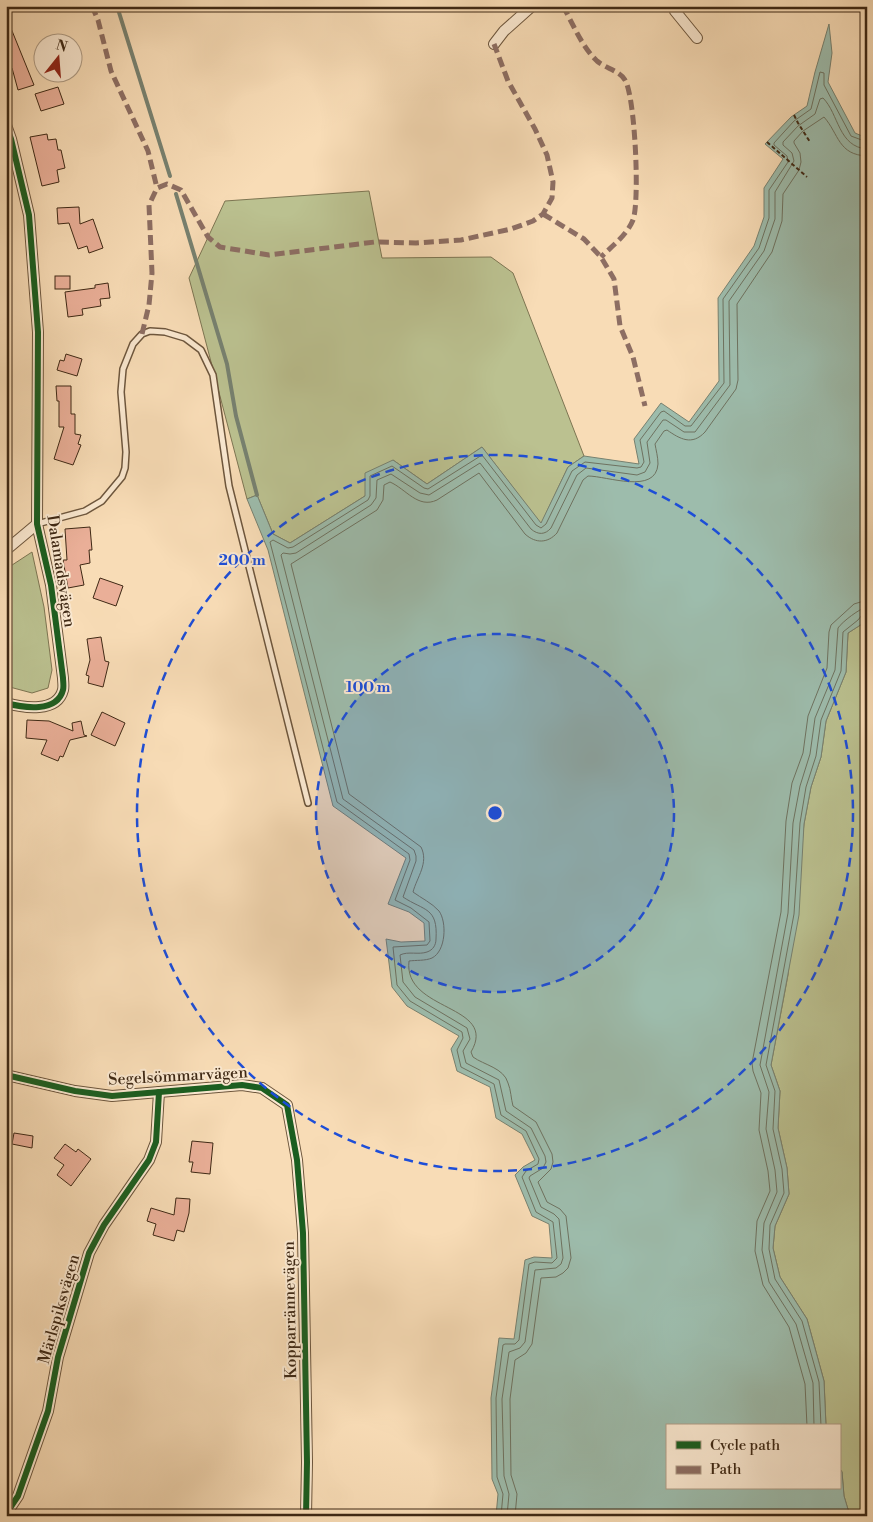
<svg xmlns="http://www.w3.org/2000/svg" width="873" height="1522" viewBox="0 0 873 1522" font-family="'Libre Bodoni',serif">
<rect width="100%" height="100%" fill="#f8dcb6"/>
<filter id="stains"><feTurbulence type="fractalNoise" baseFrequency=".004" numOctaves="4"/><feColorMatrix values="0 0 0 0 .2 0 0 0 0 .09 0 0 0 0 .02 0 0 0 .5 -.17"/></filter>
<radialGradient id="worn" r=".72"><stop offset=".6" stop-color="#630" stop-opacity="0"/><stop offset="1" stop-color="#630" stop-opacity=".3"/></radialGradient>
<g fill="#bbc190" stroke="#7d7552">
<path d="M369,191L382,258L491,257L513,273L584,456L568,467L541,524L482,447L427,484L393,460L365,496L290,543L273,534L257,495L247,499L189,278L225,201Z"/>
<path d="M32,552L44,607L52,670L48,688L32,693L6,686V569Z"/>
<path d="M867,615V1516H850L844,1496L842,1472L839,1467V1426H826L824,1381L807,1319L780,1277L773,1248L775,1226L789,1194L787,1168L778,1128L780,1091L771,1065L788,975L804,824L811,787L821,757L826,721L846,672L848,633L862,624Z"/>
</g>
<path fill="#9dbcac" stroke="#778170" d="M829,24L832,53L828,82L855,133L867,138V615L862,624L848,633L846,672L826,721L821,757L811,787L804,824L799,915L771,1065L780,1091L778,1128L787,1168L789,1194L775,1226L773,1248L780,1277L807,1319L824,1381L826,1426H667V1488H839V1467L842,1472L844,1496L850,1516H496L498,1494L492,1479L491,1398L499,1338L514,1339L525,1260L534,1257L552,1258L549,1224L532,1216L515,1175L523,1167L535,1160L522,1134L496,1118L490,1087L457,1071L451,1049L459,1036L407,1006L392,987L386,939L401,942L425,941L424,923L409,912L388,904L406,858L333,806L268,550L247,499L257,495L273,534L290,543L365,496V473L393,460L427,484L482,447L541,523L568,467L584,456L639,464L634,439L661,403L689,422L719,381L718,298L754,246L764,217V188L783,159L765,144L791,117L807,106L815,72Z"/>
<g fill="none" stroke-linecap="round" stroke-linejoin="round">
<g stroke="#6e7260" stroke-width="1">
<path d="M807,1426L805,1384L789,1327L763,1285L755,1251L757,1221L770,1191L768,1171L759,1130L761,1093L753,1071L752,1063L781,912L786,821L792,783L803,753L808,716L827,668L829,632L831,625L854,604L867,600"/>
<path d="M814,1426L813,1383L796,1324L769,1282L762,1250L764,1223L777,1192L775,1170L766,1129L769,1092L760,1065L788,913L793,823L800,786L810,754L815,718L835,670L838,628C842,622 860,608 867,607"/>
<path d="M821,1426L819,1382L802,1321L775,1279L769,1249L770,1225L784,1193L782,1169L773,1129L775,1091L766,1065L794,914L800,823L806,787L816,756L821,720L841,671L843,632L858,620L862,615L867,614"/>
<path d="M501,1516L503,1494L497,1477L496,1398L503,1345L505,1344H515L519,1340L529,1264L535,1262L552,1263L557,1258L553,1222L536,1212L522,1177L526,1171L538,1164L539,1159L526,1131L501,1115L494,1084L461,1067L457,1050L463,1038L462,1032L410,1001L397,985L393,947L427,945L430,941L429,922L411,908L395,900L410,860L409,854L337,802L270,542L273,540L288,548L293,547L368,500L370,496V476L392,466L424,488L428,489L482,455L536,525L541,528L546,524L572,471L585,462L637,468L641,467L644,462L640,440L661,412L664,411L685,426H691L724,383L723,299L759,248L769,218V190L788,162L787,156L774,145V143L794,121L811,109L820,72L824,73V85L851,136L867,142"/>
<path d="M507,1516L509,1494L504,1476L502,1399L509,1352L520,1348L525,1342L535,1270L556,1268L561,1264L563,1258L559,1219L554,1214L541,1207L529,1178L530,1176L543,1168L546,1162L545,1156L531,1128L506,1111L499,1080L466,1063L463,1051L470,1039L467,1028L415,997L403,982L400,955C408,951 419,955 427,952C433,950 436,945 436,939C438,907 424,911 403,897L416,861V856L414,850L343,799L281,555L283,553L290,554L296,553L371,505L376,498L377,480L391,474L420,493L429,495L480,463L531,529C538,535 545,535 551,528L577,475L586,468L637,475L645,472L650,463L647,442L663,420H666L684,432H695L730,385L729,301L764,251L775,219V192L794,161L792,153L783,145V142L798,126L815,114L820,99L823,98C839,114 838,147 867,149"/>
<path d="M515,1516L517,1494L511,1475L510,1399L515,1360L526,1353L532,1344L541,1278L556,1277L563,1273L568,1268L571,1258L566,1216L560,1209L547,1202L538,1182L551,1169L553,1162L552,1154L536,1122L513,1106C511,1099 511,1090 508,1083C504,1068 484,1065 473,1057L471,1052C499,1004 403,1012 409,961C416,960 425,961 432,958C446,951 447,922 439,911C432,903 421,898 413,892C417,877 429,863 421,847L349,794L291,564L377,510L383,500L384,485L390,482C406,489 418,509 437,500L479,473L525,534C536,544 548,543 557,533L583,480L588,476C607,476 656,495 658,464C658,457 656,450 655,444L664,431L667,430C680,439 692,446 705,432L736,389L738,380L737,304L772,252L782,221L783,194L799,170L801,162L800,153L794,143V141L803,131L824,117C839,134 838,155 867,156"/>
</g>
<g stroke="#778170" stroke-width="4">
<path d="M117,6L170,176"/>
<path d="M176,194L227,364L236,416L257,495"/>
</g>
</g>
<g fill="#eaaf98" stroke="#3f2915">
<path d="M6,16L34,85L18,90L12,68L6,70Z"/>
<path d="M58,87L64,104L41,111L35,94Z"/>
<path d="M47,134L48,140L56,139L58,150H61L65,168L57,170L59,182L42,186L30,137Z"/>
<path d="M79,207L80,224L93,219L103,248L89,253L87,246L78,249L69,223L58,224L57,208Z"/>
<rect x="55" y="276" width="15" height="13"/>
<path d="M108,283L110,298L100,299L101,306L82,309L83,315L68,317L65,292L95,288V285Z"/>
<path d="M66,354L82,359L77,376L57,370L60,360L64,361Z"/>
<path d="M56,386H71V414H75V434L81,435L78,444L81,445L73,465L54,459L64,427H59V401H57Z"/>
<path d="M90,527L92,550H89L90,563L80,565L84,585L68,588L63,560H67L65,529Z"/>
<path d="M100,578L123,586L116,606L93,598Z"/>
<path d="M101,637L105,661L109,662L103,687L88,683L89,676L86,675L90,660L87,639Z"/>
<path d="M102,712L125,723L115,746L91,735Z"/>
<path d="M27,720L49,721L73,731L72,723L81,721L84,735L87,736L70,740L63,757L60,756L58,761L41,754L47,740L26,738Z"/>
<path d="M14,1133L33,1136L32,1148L12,1144Z"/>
<path d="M192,1141L213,1143L210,1174L191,1172L193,1162H189Z"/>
<path d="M65,1144L76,1152L78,1149L91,1159L71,1186L57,1175L64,1165L54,1158Z"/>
<path d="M176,1198L190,1199L189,1213L184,1232L177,1230L174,1241L153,1235L156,1224L147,1221L151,1208L174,1215Z"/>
</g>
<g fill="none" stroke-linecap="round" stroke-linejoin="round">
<defs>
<path id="service" d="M37,524L85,511L102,501L122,477L125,468L126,452L121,392L123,369L133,344L142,334L150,331L165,332L185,338L201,350L213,375L229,486L308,803"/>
<g id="minor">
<path d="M674,6L675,11L697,38"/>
<path d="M494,44L504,31L532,6"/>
<path d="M6,125L11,139L29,215L38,332L37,524L51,585L63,678C63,681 64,686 63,690C57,713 24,708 6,703"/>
<path d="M6,550L37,524"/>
<path d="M6,1075L75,1091L112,1096L242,1085L262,1088L287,1105L297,1160L303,1233L307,1462L306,1516"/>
<path d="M6,1514L18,1496L48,1411L58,1357L89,1253L104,1225L149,1160L156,1142L159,1092"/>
</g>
</defs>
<use href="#service" stroke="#6d563d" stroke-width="8"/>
<use href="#minor" stroke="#6d563d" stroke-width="12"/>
<g stroke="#3f2915" stroke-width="2" stroke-dasharray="4 2.5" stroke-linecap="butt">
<path d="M794,115L798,123L810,142"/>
<path d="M767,142L807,177"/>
</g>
<use href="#service" stroke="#fae8d0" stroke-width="5"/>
<use href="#minor" stroke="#fae8d0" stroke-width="10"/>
<g stroke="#8d6e63" stroke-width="5" stroke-dasharray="10 5" stroke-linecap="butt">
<path d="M92,6L98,20L111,71L148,151L157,188"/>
<path d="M563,6C573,24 582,47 597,61C605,68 620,71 625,80C635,96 640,201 633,220C627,235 612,246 601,257"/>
<path d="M543,214L584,239L601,257L614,279L620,326L633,357L645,406"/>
<path d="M142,334L149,305L152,273L149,205L157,188L167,184L181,190L208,237L220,247L269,255L375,242L416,243L461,240L511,229L533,221L543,214L552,198L553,182L547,155L535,129L508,81L494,44"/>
</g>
<defs>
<g id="cycleway">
<path d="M6,125L11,139L29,215L38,332L37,524L51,585L63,678C63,681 64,686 63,690C57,713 24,708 6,703"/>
<path d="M6,1075L75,1091L112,1096L242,1085L262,1088L287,1105L297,1160L303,1233L307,1462L306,1516"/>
<path d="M6,1514L18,1496L48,1411L58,1357L89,1253L104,1225L149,1160L156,1142L159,1092"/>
</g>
</defs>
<use href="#cycleway" stroke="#fae8d0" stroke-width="9"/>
<use href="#cycleway" stroke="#1b5e20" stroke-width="6"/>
</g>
<circle cx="495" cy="813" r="179" fill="#1d4ed8" fill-opacity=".12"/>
<g fill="none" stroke="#1d4ed8" stroke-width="2.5" stroke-dasharray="9 6">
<circle cx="495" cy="813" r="179"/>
<circle cx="495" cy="813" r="358"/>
</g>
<g text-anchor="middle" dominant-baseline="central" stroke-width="4" stroke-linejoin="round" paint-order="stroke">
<g font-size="16" fill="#3f2915" stroke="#fae8d0">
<text transform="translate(61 571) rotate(81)">Dalamadsvägen</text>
<text transform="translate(178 1076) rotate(-3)">Segelsömmarvägen</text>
<text transform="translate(59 1309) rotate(-74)">Märlspiksvägen</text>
<text transform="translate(290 1310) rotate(-91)">Kopparrännevägen</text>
</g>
</g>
<circle cx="495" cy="813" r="8" fill="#1d4ed8" stroke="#fae8d0" stroke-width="2.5"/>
<g font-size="15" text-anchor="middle" font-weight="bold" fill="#1d4ed8" stroke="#fae8d0" stroke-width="4" stroke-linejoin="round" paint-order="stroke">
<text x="242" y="565">200 m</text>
<text x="368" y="692">100 m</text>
</g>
<rect width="873" height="1522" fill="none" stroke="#f8dcb6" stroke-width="25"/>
<rect x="8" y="8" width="858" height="1507" fill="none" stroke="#3f2915" stroke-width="2.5"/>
<rect x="12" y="12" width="848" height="1497" fill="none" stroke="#3f2915"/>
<rect x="666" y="1424" width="175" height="65" fill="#fae8d0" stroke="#af9c85"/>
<rect x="676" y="1441" width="25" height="8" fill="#1b5e20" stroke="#af9c85"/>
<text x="710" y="1450" font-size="15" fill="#3f2915">Cycle path</text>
<rect x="676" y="1466" width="25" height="8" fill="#8d6e63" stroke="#af9c85"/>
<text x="710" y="1474" font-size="15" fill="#3f2915">Path</text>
<g transform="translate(58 58) rotate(17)"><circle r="24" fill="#fae8d0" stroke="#af9c85"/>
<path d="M0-4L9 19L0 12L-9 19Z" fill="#8f2418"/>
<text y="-8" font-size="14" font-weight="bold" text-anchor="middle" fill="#3f2915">N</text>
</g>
<rect width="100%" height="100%" filter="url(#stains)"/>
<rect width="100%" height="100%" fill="url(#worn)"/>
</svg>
